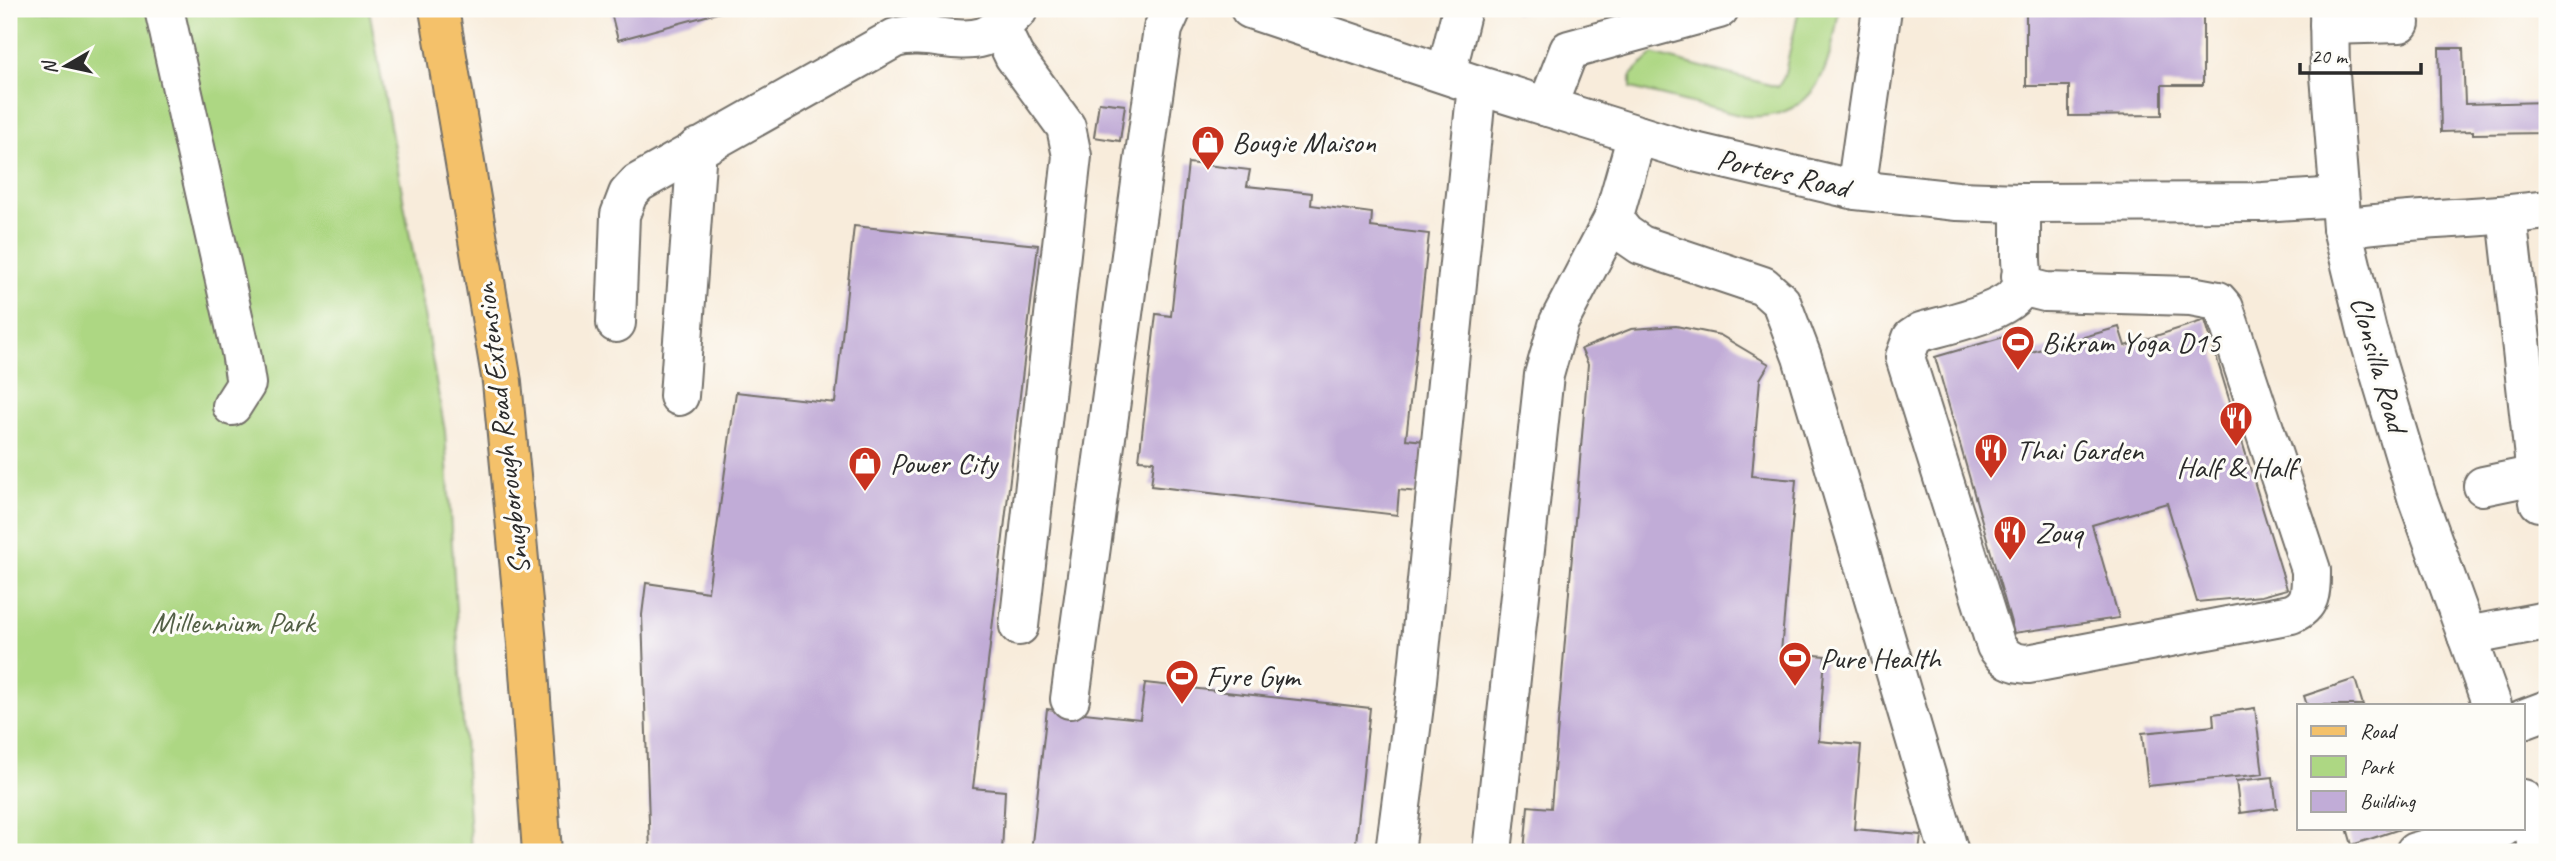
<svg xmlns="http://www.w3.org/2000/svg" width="2556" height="861" viewBox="0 0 2556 861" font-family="Caveat,sans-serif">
<rect width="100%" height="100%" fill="#fdfcf7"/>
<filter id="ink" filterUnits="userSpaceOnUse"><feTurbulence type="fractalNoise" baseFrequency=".0143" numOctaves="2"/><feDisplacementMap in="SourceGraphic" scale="14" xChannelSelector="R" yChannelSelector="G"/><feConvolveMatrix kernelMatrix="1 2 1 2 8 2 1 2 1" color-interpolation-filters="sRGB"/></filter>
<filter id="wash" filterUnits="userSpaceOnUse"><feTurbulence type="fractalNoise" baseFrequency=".00686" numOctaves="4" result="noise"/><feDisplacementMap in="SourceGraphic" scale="28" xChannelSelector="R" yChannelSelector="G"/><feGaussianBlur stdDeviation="1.57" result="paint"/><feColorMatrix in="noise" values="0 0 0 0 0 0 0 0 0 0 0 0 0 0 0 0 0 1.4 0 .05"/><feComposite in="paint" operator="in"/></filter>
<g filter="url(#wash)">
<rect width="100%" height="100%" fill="#f8ecdb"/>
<g fill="#add783" stroke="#6c8157" stroke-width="2">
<path d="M9,9H369L445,431L471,852H9Z"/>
<path d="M1799,9H1839C1830,70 1816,122 1743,116L1631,88V75L1653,54L1778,87L1784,77Z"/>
</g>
<g id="blocks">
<g fill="#c1acd7">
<path d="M610,9H728V10L618,40Z"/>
<path d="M1513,9H1530V10L1515,14Z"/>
<path d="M2026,9H2203V85H2162V115L2069,116V86H2026Z"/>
<path d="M2439,48H2463L2465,104L2547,102V133L2473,134V131L2441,132Z"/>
<path d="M1099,102L1125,105L1120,141L1094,137Z"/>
<path d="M1188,163L1250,170L1247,186L1312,193L1311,205L1372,213L1371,227L1429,234L1406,439L1424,441L1418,492L1399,490L1397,515L1151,486L1154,461L1139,460L1156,314L1171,316Z"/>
<path d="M854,226L1038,245L973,788L1005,791L1002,852H650L642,615L646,583L708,592L736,392L835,403Z"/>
<path d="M2205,320L2287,589L2261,596L2197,602L2167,503L2092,525L2119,618L2014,633L1935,357L2021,332L2028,353L2119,327L2125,346Z"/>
<path d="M1676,326L1720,335L1769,364L1760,379L1752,476L1796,480L1781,652L1825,656L1819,741L1861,745L1854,829L1921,835L1919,852H1524L1528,806L1551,808L1588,364L1581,349L1631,329Z"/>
<path d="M2355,679L2363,705H2307L2304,696Z"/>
<path d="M1145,683L1370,708L1355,852H1031L1047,709L1140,719Z"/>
<path d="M2255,708L2263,774L2148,786L2142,733L2214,726L2213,714Z"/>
<path d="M2273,777L2277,808L2240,813L2236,781Z"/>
<path d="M2347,828H2403L2352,845Z"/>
</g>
</g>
</g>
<g filter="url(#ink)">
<use href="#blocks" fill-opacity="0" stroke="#736f69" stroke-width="2"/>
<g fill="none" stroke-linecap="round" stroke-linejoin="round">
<defs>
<g id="minor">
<path d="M164,9L241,352L246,384L232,406"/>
<path d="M1250,9L1477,85L1686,150L1856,190L1957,201L2021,203L2263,202L2339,197"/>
<path d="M2329,9L2330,75L2342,228L2367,331L2417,497L2492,705"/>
<path d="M2329,25L2400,23"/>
<path d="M1000,27L1014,56L1066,127L1072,156L1019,626"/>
<path d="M1446,74L1462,9"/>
<path d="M1547,107L1569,50L1719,9"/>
<path d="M1856,190L1882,9"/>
<path d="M2021,203C2021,221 2021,239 2021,258C2021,266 2023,277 2022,285C2016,311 1944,325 1921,332L1912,338L1905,357L1996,646C2005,659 2012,663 2028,664L2291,614C2312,605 2311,591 2311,570L2224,308L2218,301L2191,296L2045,292L2029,288L2021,276"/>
<path d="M2507,215L2539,502"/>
<path d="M1613,219L1625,234L1641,245L1763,286L1781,302L1802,357L1949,852"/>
<path d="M2342,228C2410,218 2479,219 2547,210"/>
<path d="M616,323L620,215L628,194L638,183L895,38C924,30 956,45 983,37C997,32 1008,20 1018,10"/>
<path d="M679,396L697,148"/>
<path d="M2483,486L2536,475"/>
<path d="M2467,636L2547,621"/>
<path d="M1070,699L1152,103L1163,29L1172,9"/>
<path d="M2523,719L2547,710"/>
<path d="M2523,799L2540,852"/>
<path d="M1395,852L1416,690L1477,85"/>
<path d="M1492,852L1544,375L1559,322L1613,219L1637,135"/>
<path d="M2415,852L2502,828"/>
</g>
<path id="major" d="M439,9L502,382L527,644L542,852"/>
</defs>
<use href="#minor" stroke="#736f69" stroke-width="42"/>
<use href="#major" stroke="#736f69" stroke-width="42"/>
<use href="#minor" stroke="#fff" stroke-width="38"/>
<use href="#major" stroke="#f4c16a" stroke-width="38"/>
</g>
</g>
<defs>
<symbol id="shop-pin" viewBox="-11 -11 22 30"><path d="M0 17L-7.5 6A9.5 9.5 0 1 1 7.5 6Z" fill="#c8321e" stroke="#fdfcf7"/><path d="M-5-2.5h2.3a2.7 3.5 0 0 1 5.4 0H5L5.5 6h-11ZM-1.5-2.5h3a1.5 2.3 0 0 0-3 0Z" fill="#fff"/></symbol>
<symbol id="stadium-pin" viewBox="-11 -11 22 30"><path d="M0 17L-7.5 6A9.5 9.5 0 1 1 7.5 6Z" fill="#c8321e" stroke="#fdfcf7"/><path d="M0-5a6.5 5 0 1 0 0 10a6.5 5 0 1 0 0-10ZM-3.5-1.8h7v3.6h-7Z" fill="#fff"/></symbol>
<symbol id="restaurant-pin" viewBox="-11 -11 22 30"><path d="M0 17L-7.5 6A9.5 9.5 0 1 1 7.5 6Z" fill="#c8321e" stroke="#fdfcf7"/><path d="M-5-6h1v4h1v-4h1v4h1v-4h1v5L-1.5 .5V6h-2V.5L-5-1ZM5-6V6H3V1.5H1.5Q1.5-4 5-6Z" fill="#fff"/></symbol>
</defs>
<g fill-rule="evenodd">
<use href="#shop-pin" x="1189" y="123" width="38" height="52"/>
<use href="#stadium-pin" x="1999" y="323" width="38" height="52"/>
<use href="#restaurant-pin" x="2217" y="399" width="38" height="52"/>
<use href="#restaurant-pin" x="1972" y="431" width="38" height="52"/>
<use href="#shop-pin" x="846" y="444" width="38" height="52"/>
<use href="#restaurant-pin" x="1991" y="513" width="38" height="52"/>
<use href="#stadium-pin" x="1776" y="639" width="38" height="52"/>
<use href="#stadium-pin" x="1163" y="657" width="38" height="52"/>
</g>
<g text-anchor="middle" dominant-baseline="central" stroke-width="6" stroke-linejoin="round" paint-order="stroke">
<g font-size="30" fill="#2b2b2b" stroke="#fdfcf7" text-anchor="start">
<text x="1232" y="142">Bougie Maison</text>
<text x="2042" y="342">Bikram Yoga D15</text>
<text x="2016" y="450">Thai Garden</text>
<text x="890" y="463">Power City</text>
<text x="2236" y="467" text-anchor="middle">Half &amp; Half</text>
<text x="2035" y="532">Zouq</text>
<text x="1820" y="658">Pure Health</text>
<text x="1206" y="676">Fyre Gym</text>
</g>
<g font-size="30" fill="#2b2b2b" stroke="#fdfcf7">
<text transform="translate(1783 173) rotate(13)">Porters Road</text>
<text transform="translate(2379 364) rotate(74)">Clonsilla Road</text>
<text transform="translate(502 429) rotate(-97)">Snugborough Road Extension</text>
</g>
<g font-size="30" fill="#525f45" stroke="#fdfcf7">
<text x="233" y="622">Millennium Park</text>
</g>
</g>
<rect width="2556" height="861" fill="none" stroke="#fdfcf7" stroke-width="35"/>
<rect x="2297" y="704" width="228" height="126" fill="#fdfcf7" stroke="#a9a8a5" stroke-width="2"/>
<rect x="2311" y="726" width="35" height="10" fill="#f4c16a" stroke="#a9a8a5" stroke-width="2"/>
<text x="2360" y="738" font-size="21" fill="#2b2b2b">Road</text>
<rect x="2311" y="756" width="35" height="21" fill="#add783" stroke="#a9a8a5" stroke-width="2"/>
<text x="2360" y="774" font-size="21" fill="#2b2b2b">Park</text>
<rect x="2311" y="791" width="35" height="21" fill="#c1acd7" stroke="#a9a8a5" stroke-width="2"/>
<text x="2360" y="808" font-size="21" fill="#2b2b2b">Building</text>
<g transform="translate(66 66) rotate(261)" stroke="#fdfcf7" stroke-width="5" paint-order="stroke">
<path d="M0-5L12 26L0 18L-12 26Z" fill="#2b2b2b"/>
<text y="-10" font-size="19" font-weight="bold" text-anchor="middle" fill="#2b2b2b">N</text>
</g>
<path d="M2300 63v10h121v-10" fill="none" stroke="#2b2b2b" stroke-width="3.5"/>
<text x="2311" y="63" font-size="21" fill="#2b2b2b" stroke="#fdfcf7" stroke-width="5" paint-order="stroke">20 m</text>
</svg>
